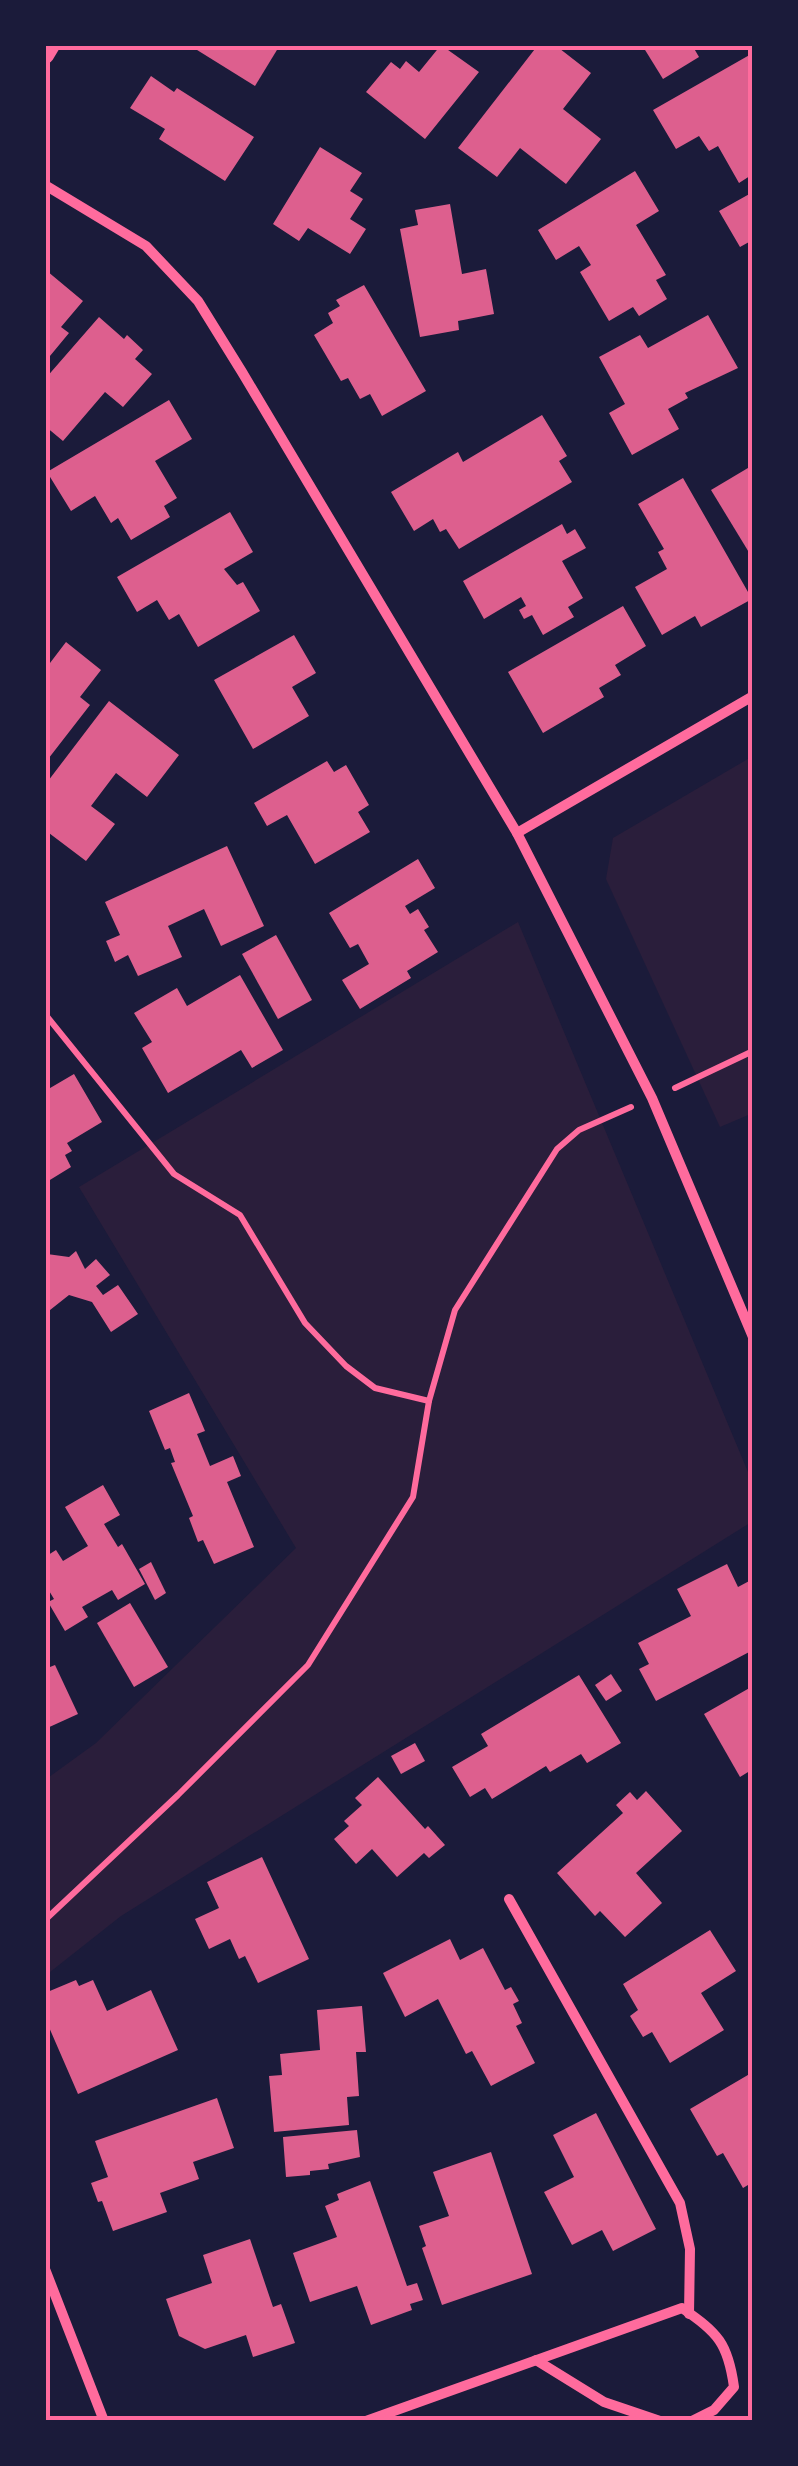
<svg xmlns="http://www.w3.org/2000/svg" width="798" height="2466" viewBox="0 0 798 2466" font-family="'DejaVu Sans',sans-serif">
<rect width="100%" height="100%" fill="#1b1b3a"/>
<g fill="#2a1e3b">
<path d="M753,756V1113L720,1127L606,879L613,838Z"/>
<path d="M518,922L753,1484V1521L121,1916L45,1976V1780L96,1743L296,1548L79,1187Z"/>
</g>
<g fill="#dd5f8e">
<path d="M189,45H280L255,86Z"/>
<path d="M441,45L479,72L425,139L366,92L391,62L400,69L406,61L419,72Z"/>
<path d="M538,45H555L591,73L563,109L601,139L566,184L520,148L497,177L458,148Z"/>
<path d="M642,45H692L699,57L663,79Z"/>
<path d="M753,53V174L739,183L718,146L709,151L699,136L676,149L653,110Z"/>
<path d="M151,76L174,92L177,88L254,137L225,181L159,139L165,129L130,108Z"/>
<path d="M320,147L362,173L350,191L363,199L350,219L366,229L350,254L308,228L299,241L273,224Z"/>
<path d="M635,171L659,211L636,225L666,275L656,280L667,299L639,316L633,307L609,321L580,272L591,265L579,246L556,260L538,230Z"/>
<path d="M753,192V248L749,242L740,247L719,211Z"/>
<path d="M450,204L462,274L486,269L494,314L458,321L459,330L420,337L400,229L418,225L415,210Z"/>
<path d="M47,271L83,301L61,327L69,333L45,362Z"/>
<path d="M364,285L426,391L382,416L370,394L360,399L348,378L341,381L314,335L333,323L328,313L340,306L336,300Z"/>
<path d="M708,315L738,368L685,393L688,398L668,409L679,429L632,455L609,413L625,404L599,357L640,335L648,348Z"/>
<path d="M99,317L124,339L127,335L143,350L135,359L152,374L123,407L105,392L63,441L45,426V379Z"/>
<path d="M169,400L192,439L155,461L177,498L164,506L170,517L131,540L118,518L111,523L95,496L71,511L47,472Z"/>
<path d="M542,415L567,456L559,461L572,482L459,549L446,529L440,532L433,519L414,531L391,492L458,452L463,462Z"/>
<path d="M753,465V559L711,490Z"/>
<path d="M683,478L752,599L701,627L695,616L662,635L635,587L667,569L658,552L664,549L638,504Z"/>
<path d="M230,512L253,552L224,569L237,585L243,582L260,611L198,647L179,614L169,620L157,600L137,612L117,577Z"/>
<path d="M562,524L567,534L575,529L586,548L562,561L583,598L568,607L574,617L543,635L532,615L524,619L519,610L526,606L521,597L484,619L463,581Z"/>
<path d="M623,606L646,646L615,665L621,675L599,688L604,697L543,733L508,672Z"/>
<path d="M294,635L316,673L292,687L309,716L253,749L214,680Z"/>
<path d="M66,642L101,670L80,697L90,705L45,763V663H50Z"/>
<path d="M109,701L179,755L147,797L116,773L91,806L115,824L86,861L45,830V785Z"/>
<path d="M327,761L334,772L346,765L369,805L358,812L370,832L315,864L287,815L267,826L254,803Z"/>
<path d="M227,846L264,926L221,946L204,909L168,926L182,957L138,976L128,955L115,962L106,941L120,935L105,902Z"/>
<path d="M418,859L435,888L405,906L410,914L418,909L429,927L424,930L438,952L407,971L411,978L360,1009L342,980L369,964L358,944L350,948L329,913Z"/>
<path d="M276,935L312,1000L278,1019L242,954Z"/>
<path d="M240,975L283,1050L252,1068L241,1050L168,1093L142,1048L152,1042L134,1013L177,988L187,1006Z"/>
<path d="M74,1074L102,1122L67,1143L72,1151L65,1155L71,1167L45,1183V1091Z"/>
<path d="M76,1251L85,1269L96,1259L110,1275L96,1286L103,1295L118,1285L138,1314L111,1332L92,1302L69,1295L45,1314L47,1254L69,1257Z"/>
<path d="M189,1393L205,1431L197,1434L210,1466L233,1456L241,1476L227,1482L254,1547L214,1564L203,1540L198,1542L189,1518L193,1516L171,1463L175,1462L170,1448L165,1450L149,1411Z"/>
<path d="M103,1485L120,1515L104,1524L118,1547L122,1544L145,1584L118,1600L112,1590L82,1607L88,1617L65,1631L48,1602L54,1599L45,1584V1557L56,1550L63,1561L88,1546L65,1507Z"/>
<path d="M151,1562L166,1593L155,1600L139,1569Z"/>
<path d="M727,1564L738,1587L753,1579V1650L656,1701L639,1669L649,1664L638,1643L691,1616L677,1589Z"/>
<path d="M130,1603L168,1667L134,1687L97,1623Z"/>
<path d="M55,1665L78,1714L45,1729V1669Z"/>
<path d="M611,1674L622,1691L606,1701L595,1685Z"/>
<path d="M579,1675L621,1743L587,1763L581,1754L550,1772L546,1766L492,1799L485,1788L470,1797L452,1767L488,1746L481,1734Z"/>
<path d="M753,1686V1769L740,1777L704,1714Z"/>
<path d="M415,1743L425,1761L401,1774L391,1756Z"/>
<path d="M378,1777L425,1829L428,1826L445,1845L429,1858L424,1853L397,1877L372,1849L356,1864L334,1839L349,1826L344,1821L362,1805L355,1798Z"/>
<path d="M646,1791L682,1831L636,1873L662,1903L625,1937L600,1911L595,1916L557,1873L623,1813L616,1805L630,1792L637,1800Z"/>
<path d="M262,1857L309,1959L258,1983L245,1956L239,1959L230,1939L209,1949L195,1919L219,1908L207,1882Z"/>
<path d="M710,1930L736,1971L701,1993L724,2030L670,2063L652,2032L643,2037L630,2016L638,2010L623,1984Z"/>
<path d="M450,1939L460,1960L483,1948L505,1990L511,1987L519,2001L513,2004L522,2023L516,2026L535,2063L491,2086L472,2051L466,2054L438,1999L405,2017L383,1973Z"/>
<path d="M76,1980L79,1986L93,1980L107,2011L151,1990L178,2050L78,2094L45,2018V1993Z"/>
<path d="M362,2006L366,2052H356L359,2096L347,2097L349,2125L274,2132L269,2076L282,2075L280,2054L320,2050L317,2010Z"/>
<path d="M753,2072V2182L743,2188L723,2153L717,2156L690,2109Z"/>
<path d="M217,2098L234,2148L193,2162L199,2179L160,2193L167,2212L113,2231L102,2201L98,2202L91,2183L108,2177L95,2141Z"/>
<path d="M596,2113L656,2229L613,2251L602,2230L572,2245L544,2192L574,2177L553,2135Z"/>
<path d="M357,2130L360,2157L328,2164L329,2169L310,2171V2175L286,2177L283,2137Z"/>
<path d="M491,2152L532,2274L442,2305L422,2248L426,2246L419,2226L449,2216L433,2172Z"/>
<path d="M370,2181L407,2286L417,2283L423,2300L410,2304L412,2310L371,2325L357,2286L310,2302L293,2253L337,2237L325,2206L339,2200L337,2194Z"/>
<path d="M250,2239L273,2307L281,2304L295,2343L253,2357L246,2335L205,2349L179,2336L166,2299L212,2283L203,2255Z"/>
</g>
<g fill="none" stroke-linecap="round" stroke-linejoin="round">
<g stroke="#ff6b9d" stroke-width="6">
<path d="M45,1014L174,1174L240,1215L305,1323L346,1366L375,1388L429,1401"/>
<path d="M675,1088L753,1051"/>
<path d="M45,1920L178,1795L308,1665L413,1497L429,1401L455,1310L557,1149L579,1130L631,1107"/>
</g>
<g stroke="#ff6b9d" stroke-width="10">
<path d="M45,185L146,246L198,301L242,372L517,833L652,1098L753,1337"/>
<path d="M517,833L753,696"/>
<path d="M509,1899L680,2203L690,2249L689,2314"/>
<path d="M45,2269L104,2421"/>
<path d="M536,2360L604,2402L660,2421"/>
<path d="M366,2421L682,2308C718,2333 728,2343 734,2387L714,2410L692,2421"/>
</g>
<path stroke="#ff6b9d" stroke-width="18" d="M45,55L51,45"/>
</g>
<rect width="798" height="2466" fill="none" stroke="#1b1b3a" stroke-width="95"/>
<rect x="48" y="48" width="702" height="2370" fill="none" stroke="#ff6b9d" stroke-width="4"/>
</svg>
